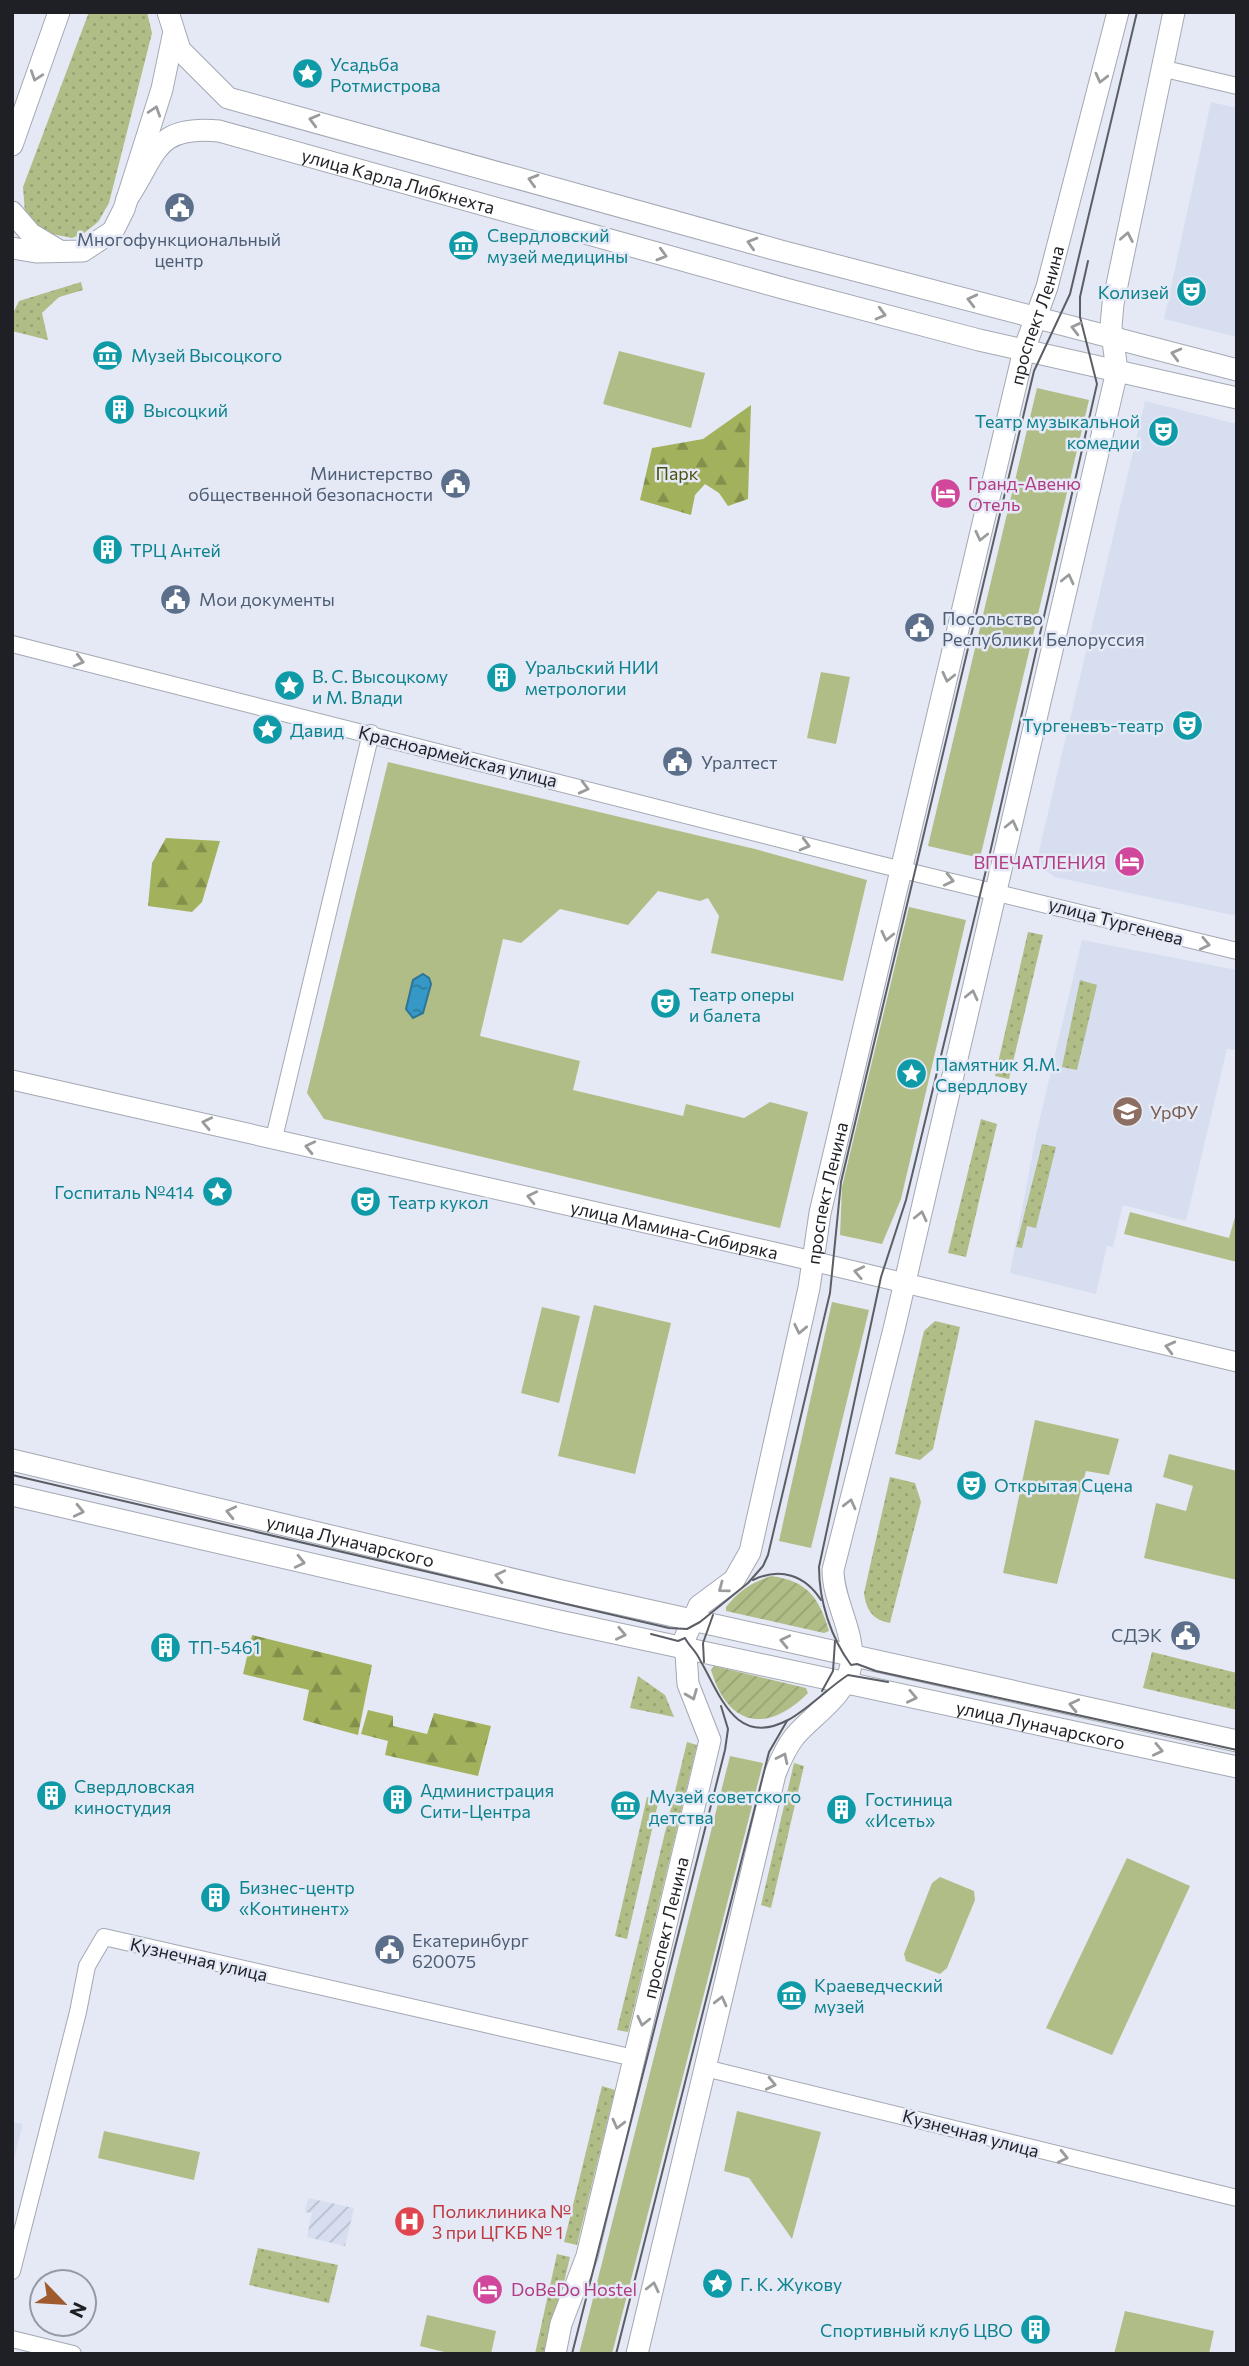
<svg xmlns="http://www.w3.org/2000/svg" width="1249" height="2366" viewBox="0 0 1249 2366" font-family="Commissioner,sans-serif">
<defs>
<pattern id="industrial-furrows" width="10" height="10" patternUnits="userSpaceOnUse" patternTransform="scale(1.75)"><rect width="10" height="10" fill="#d6def0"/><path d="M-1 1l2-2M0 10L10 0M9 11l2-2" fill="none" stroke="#b7bece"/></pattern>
<pattern id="grass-dots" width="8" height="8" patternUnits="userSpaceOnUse" patternTransform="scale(1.75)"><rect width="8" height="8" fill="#b1bd86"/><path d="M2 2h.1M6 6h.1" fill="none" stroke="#98a274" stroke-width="1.8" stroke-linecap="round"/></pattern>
<pattern id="forest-firs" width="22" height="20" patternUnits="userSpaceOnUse" patternTransform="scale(1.75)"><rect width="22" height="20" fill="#a2b15b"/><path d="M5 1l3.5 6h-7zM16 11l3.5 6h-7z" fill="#83904b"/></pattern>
<pattern id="garden-furrows" width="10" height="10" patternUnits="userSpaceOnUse" patternTransform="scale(1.75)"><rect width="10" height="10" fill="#b1bd86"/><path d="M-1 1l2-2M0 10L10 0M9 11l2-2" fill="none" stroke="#98a274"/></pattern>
<pattern id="water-ripples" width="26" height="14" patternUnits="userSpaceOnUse" patternTransform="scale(1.75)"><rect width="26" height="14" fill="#3598c6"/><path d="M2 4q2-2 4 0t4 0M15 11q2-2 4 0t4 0" fill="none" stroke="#2c7ca1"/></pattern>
</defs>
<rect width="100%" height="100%" fill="#e4e9f5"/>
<g fill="#d6def0">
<path d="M1211,102L1237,108V337L1164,319Z"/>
<path d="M1145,401L1237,424V916L1055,877L1039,867V851Z"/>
<path d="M1082,940L1237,970V1050L1227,1049L1186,1221L1123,1205L1113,1247L1107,1246L1096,1294L1010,1273L1036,1135Z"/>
<path d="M12,2122L23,2124L12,2166Z"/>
</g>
<path fill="url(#industrial-furrows)" d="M308,2198L354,2208L345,2246L307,2237L312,2213L305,2212Z"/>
<g fill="url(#grass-dots)">
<path d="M89,12H147L152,33L109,203L98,222L83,234L72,238L42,232L25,213L23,187Z"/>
<path d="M81,282L83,290L59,297L42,313L48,340L12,331V315L19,301Z"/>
<path d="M1028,932L1043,935L1009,1079L995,1076Z"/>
<path d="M1080,980L1097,985L1077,1070L1062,1067Z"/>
<path d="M981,1119L997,1124L966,1257L948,1253Z"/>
<path d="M1042,1144L1056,1147L1036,1228L1027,1226L1022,1248L1016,1247Z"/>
<path d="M935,1321L960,1327L933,1449L920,1460L895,1454L924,1331Z"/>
<path d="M890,1477L915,1483L921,1502L890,1623C872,1620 866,1609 864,1593Z"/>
<path d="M1152,1652L1237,1673V1710L1143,1688Z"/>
<path d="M638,1676L665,1695L674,1717L630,1708Z"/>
<path d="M687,1742L697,1745L628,2032L617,2030Z"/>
<path d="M794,1763L804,1766L771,1908L761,1905Z"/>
<path d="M647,1797L659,1799L627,1939L615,1936Z"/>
<path d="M602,2086L615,2090L577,2245L564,2242Z"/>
<path d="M258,2248L338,2265L329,2303L249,2285Z"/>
<path d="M557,2254L570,2257L547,2354H535Z"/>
</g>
<g fill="url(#forest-firs)">
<path d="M751,405L748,499L728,506L719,493L705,484L695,495L691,515L640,500L652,448L703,439Z"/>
<path d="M166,838L220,841L202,902L192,912L148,906L152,863Z"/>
<path d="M252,1635L372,1665L358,1735L303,1720L309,1690L243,1674Z"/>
<path d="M368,1710L393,1716V1726L427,1734L434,1713L491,1726L478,1776L385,1755L388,1741L361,1734Z"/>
</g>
<g fill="#b1bd86">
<path d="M619,351L705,373L691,428L603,404Z"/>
<path d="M1037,388L1089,400L980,858L928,846Z"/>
<path d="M821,672L850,677L836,744L807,738Z"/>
<path d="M388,762L755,849L867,880L843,981L711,953L719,916L708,898L700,901L658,891L628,925L560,909L521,943L503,939L480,1036L580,1061L573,1090L683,1116L686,1104L744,1118L770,1102L808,1112L780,1228L324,1119L307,1093Z"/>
<path d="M909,907L966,920L901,1199L882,1244L840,1235L842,1187Z"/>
<path d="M1237,1210V1262L1124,1234L1130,1212L1229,1238Z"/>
<path d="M832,1302L869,1310L811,1548L779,1541Z"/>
<path d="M594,1305L671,1323L635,1474L558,1456Z"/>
<path d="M542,1307L580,1316L559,1403L521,1393Z"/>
<path d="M1035,1420L1119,1439L1109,1475L1086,1471L1057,1584L1003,1573Z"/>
<path d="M1169,1454L1237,1471V1580L1144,1558L1156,1503L1186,1511L1193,1486L1163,1477Z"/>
<path d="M730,1756L763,1763L612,2354H579Z"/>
<path d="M1127,1858L1190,1886L1112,2055L1046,2028Z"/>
<path d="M940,1877L974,1891L975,1900L947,1968L940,1974L906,1961L904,1954L932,1883Z"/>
<path d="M737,2111L821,2132L792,2239L749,2178L724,2171Z"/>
<path d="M104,2131L200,2152L194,2180L98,2158Z"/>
<path d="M1125,2311L1214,2331L1209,2354H1114Z"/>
<path d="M427,2315L496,2331L491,2354H452L420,2346Z"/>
</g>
<g fill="url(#garden-furrows)">
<path d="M771,1576C808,1581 819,1598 829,1631L824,1633L726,1611V1607C740,1590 751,1583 771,1576Z"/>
<path d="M714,1666L806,1688L808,1693C767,1734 728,1727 711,1670Z"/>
</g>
<path fill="url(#water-ripples)" stroke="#2e7496" stroke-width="2" d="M423,974L429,978L431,984L423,1013L413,1018L406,1009L413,980Z"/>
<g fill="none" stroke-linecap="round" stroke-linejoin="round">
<defs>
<g id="minor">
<path d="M1161,68L1237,86"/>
<path d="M12,644L878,864L1237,951"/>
<path d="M274,1138L371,733"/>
<path d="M705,2068L1237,2198"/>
<path d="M12,2271L78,2012L87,1966L104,1937L634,2058"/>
<path d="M12,2339L73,2354"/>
</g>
<g id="tertiary">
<path id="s1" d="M12,1080L787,1255L1237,1362"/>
</g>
<g id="secondary">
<path d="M168,12L180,50L228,98L781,251L1237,370"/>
<path d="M12,145L59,12"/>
<path id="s2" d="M127,199C157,154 154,125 219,131L786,289L979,340L1237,398"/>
<path d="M12,212L31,234L58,250"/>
<path d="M12,248L36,252L83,251L113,231L124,209L162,89L173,36"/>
<path id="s3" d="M12,1460L566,1592L1237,1741"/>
<path id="s4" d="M12,1495L559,1621L1237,1767"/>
<path id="s5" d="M555,2354L561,2324L587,2256L710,1740L688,1684L685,1638L699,1606L734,1580L750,1552L809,1288L820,1213L1024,350L1047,287L1118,12"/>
<path d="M637,2354L775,1774C780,1761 786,1747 795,1736C814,1714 846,1696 851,1665C856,1633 833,1602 833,1570L894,1329L1117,371L1111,326L1113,304L1174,12"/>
</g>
</defs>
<use href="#minor" stroke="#a3a8b2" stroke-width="18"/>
<use href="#tertiary" stroke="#a3a8b2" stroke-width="21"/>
<use href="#secondary" stroke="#a3a8b2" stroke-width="23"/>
<use href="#minor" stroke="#fff" stroke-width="16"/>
<use href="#tertiary" stroke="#fff" stroke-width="19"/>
<use href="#secondary" stroke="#fff" stroke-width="21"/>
<g stroke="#5c5e65" stroke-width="2">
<path d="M1088,261L1080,297V317L1097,384L987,866L906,1200L881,1277L819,1567C819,1601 831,1638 851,1665L857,1664L876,1671L1237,1750"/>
<path d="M12,1475L669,1628L687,1629L700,1622L748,1583L763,1566L768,1555L830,1293L841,1182L1034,371L1070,294L1137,12"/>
<path d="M753,1580C780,1567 805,1575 821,1600"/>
<path d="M651,1634L678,1641L685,1638C689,1646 696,1651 700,1660C720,1694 735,1748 788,1720C807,1710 828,1688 848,1675L888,1682"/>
<path d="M704,1662L703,1643L713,1615"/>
<path d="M822,1691L833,1671L835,1641"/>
<path d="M572,2354L725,1750L728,1729L721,1706"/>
<path d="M616,2354L769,1752L787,1721"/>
</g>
</g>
<defs><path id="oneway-chevron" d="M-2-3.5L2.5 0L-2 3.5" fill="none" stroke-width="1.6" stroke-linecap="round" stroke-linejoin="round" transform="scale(1.75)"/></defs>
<g stroke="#9a9b9d">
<use href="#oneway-chevron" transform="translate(36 76) rotate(109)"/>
<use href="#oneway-chevron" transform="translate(1101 78) rotate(104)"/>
<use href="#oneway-chevron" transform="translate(155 111) rotate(-72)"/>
<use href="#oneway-chevron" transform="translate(314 120) rotate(-165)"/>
<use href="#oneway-chevron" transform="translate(533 180) rotate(-164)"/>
<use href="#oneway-chevron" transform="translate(1127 237) rotate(-79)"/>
<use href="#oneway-chevron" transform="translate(752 243) rotate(-164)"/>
<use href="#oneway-chevron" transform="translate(662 255) rotate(16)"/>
<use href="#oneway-chevron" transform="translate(972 300) rotate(-166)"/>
<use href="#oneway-chevron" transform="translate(881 314) rotate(15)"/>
<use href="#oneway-chevron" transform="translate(1076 328) rotate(-166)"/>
<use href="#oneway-chevron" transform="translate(1176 354) rotate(-165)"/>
<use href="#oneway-chevron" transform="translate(981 536) rotate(103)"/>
<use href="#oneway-chevron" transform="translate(1068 579) rotate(-77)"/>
<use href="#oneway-chevron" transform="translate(79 661) rotate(15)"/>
<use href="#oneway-chevron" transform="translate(948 677) rotate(103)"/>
<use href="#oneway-chevron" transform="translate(584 788) rotate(14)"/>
<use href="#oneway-chevron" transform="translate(1012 825) rotate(-77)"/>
<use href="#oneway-chevron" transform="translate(805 845) rotate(15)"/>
<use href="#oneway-chevron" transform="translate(949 880) rotate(13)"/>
<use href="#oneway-chevron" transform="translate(887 936) rotate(103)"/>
<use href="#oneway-chevron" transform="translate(1205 944) rotate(12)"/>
<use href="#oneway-chevron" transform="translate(972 995) rotate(-77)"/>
<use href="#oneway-chevron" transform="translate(207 1123) rotate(-168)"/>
<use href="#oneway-chevron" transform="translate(310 1147) rotate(-167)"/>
<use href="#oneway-chevron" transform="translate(532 1197) rotate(-167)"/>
<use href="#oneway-chevron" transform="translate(921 1216) rotate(-77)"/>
<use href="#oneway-chevron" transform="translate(859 1272) rotate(-168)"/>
<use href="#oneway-chevron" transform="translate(800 1329) rotate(102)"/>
<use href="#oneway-chevron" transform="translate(1170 1347) rotate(-166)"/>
<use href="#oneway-chevron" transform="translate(850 1504) rotate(-76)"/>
<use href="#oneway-chevron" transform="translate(79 1511) rotate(13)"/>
<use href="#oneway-chevron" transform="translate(231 1512) rotate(-167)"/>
<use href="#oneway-chevron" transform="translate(300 1562) rotate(13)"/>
<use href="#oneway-chevron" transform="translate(500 1576) rotate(-167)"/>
<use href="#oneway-chevron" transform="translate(723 1588) rotate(143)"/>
<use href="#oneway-chevron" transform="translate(621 1634) rotate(12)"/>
<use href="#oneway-chevron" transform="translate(785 1641) rotate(-167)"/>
<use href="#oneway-chevron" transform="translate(692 1695) rotate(68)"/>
<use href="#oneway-chevron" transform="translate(912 1697) rotate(12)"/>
<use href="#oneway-chevron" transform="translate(1074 1705) rotate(-167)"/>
<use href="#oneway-chevron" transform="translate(1158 1750) rotate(12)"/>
<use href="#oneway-chevron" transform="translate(783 1758) rotate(-64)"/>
<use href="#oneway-chevron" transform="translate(721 2001) rotate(-76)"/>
<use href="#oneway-chevron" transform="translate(643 2021) rotate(103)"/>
<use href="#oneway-chevron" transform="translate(771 2084) rotate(13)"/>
<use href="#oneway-chevron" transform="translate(618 2124) rotate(104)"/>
<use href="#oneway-chevron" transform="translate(1063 2157) rotate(13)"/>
<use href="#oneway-chevron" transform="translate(653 2287) rotate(-77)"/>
</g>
<defs>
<symbol id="sight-disc" viewBox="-11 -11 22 22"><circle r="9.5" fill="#0f9aa8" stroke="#e4e9f5"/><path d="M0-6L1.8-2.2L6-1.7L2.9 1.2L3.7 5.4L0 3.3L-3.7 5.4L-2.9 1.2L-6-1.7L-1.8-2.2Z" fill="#fff"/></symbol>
<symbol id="civic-disc" viewBox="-11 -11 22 22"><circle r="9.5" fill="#5c6f8a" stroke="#e4e9f5"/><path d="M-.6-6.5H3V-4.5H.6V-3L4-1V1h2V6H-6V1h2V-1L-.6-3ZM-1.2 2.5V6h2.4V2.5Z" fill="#fff"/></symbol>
<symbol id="museum-disc" viewBox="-11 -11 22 22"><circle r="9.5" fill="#0f9aa8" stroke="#e4e9f5"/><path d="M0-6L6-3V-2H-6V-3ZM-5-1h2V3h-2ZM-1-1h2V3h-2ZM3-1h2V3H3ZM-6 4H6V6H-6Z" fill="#fff"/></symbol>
<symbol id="theatre-disc" viewBox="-11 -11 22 22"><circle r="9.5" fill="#0f9aa8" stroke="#e4e9f5"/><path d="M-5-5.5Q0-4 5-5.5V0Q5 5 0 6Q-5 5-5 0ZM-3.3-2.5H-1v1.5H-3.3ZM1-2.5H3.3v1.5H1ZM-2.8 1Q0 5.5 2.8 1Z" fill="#fff"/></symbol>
<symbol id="building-disc" viewBox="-11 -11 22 22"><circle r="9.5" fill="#0f9aa8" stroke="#e4e9f5"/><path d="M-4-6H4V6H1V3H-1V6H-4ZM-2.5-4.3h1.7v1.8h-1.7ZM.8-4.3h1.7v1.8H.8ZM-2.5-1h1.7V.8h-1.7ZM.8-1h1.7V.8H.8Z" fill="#fff"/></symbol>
<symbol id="hotel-disc" viewBox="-11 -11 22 22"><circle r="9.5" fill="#d1479c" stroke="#e4e9f5"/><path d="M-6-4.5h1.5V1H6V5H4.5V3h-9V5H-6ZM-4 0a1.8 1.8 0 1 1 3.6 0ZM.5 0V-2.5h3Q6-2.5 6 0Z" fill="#fff"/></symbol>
<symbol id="university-disc" viewBox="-11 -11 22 22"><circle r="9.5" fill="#8d6e63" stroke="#e4e9f5"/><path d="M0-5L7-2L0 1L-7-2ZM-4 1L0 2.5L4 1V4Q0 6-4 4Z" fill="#fff"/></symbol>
<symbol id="hospital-disc" viewBox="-11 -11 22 22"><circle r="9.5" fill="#e0444e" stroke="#e4e9f5"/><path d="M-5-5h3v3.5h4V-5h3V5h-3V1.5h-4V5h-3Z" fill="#fff"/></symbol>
</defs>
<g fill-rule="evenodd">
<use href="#sight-disc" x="290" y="56" width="35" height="35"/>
<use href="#civic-disc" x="162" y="190" width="35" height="35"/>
<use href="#museum-disc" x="446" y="228" width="35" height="35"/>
<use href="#theatre-disc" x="1174" y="274" width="35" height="35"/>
<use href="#museum-disc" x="90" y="338" width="35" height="35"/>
<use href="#building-disc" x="102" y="392" width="35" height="35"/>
<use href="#theatre-disc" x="1146" y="414" width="35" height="35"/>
<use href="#civic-disc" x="438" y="466" width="35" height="35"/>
<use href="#hotel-disc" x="928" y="476" width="35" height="35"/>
<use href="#building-disc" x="90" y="532" width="35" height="35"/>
<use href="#civic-disc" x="158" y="582" width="35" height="35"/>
<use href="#civic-disc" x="902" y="610" width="35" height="35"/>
<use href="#building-disc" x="484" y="660" width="35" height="35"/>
<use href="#sight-disc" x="272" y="668" width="35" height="35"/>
<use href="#theatre-disc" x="1170" y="708" width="35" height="35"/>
<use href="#sight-disc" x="250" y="712" width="35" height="35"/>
<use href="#civic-disc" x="660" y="744" width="35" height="35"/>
<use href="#hotel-disc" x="1112" y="844" width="35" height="35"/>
<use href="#theatre-disc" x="648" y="986" width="35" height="35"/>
<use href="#sight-disc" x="894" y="1056" width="35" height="35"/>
<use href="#university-disc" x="1110" y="1094" width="35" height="35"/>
<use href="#sight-disc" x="200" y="1174" width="35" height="35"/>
<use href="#theatre-disc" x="348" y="1184" width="35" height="35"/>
<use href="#theatre-disc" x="954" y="1468" width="35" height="35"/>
<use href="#civic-disc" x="1168" y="1618" width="35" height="35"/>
<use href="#building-disc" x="148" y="1630" width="35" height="35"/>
<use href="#building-disc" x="34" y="1778" width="35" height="35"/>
<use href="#building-disc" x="380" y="1782" width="35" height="35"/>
<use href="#museum-disc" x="608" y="1788" width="35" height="35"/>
<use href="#building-disc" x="824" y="1792" width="35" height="35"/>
<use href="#building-disc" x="198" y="1880" width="35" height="35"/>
<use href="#civic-disc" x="372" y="1932" width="35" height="35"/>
<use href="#museum-disc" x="774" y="1978" width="35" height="35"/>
<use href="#hospital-disc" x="392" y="2204" width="35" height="35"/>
<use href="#sight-disc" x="700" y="2266" width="35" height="35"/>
<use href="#hotel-disc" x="470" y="2272" width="35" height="35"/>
<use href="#building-disc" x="1018" y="2312" width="35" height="35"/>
</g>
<g text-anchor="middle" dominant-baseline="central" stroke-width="5" stroke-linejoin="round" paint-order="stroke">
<g font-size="18" fill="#0d838f" stroke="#e4e9f5" text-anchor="start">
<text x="330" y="64">Усадьба<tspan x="330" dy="21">Ротмистрова</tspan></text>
<text x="487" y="235">Свердловский<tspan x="487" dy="21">музей медицины</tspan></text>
<text x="1169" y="292" text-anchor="end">Колизей</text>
<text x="131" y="355">Музей Высоцкого</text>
<text x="143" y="410">Высоцкий</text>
<text x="1140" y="421" text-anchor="end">Театр музыкальной<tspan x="1140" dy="21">комедии</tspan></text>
<text x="130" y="550">ТРЦ Антей</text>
<text x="525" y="667">Уральский НИИ<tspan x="525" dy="21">метрологии</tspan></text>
<text x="312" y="676">В. С. Высоцкому<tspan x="312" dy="21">и М. Влади</tspan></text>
<text x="1164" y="725" text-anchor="end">Тургеневъ-театр</text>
<text x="290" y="730">Давид</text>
<text x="689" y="994">Театр оперы<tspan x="689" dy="21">и балета</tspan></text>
<text x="935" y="1064">Памятник Я.М.<tspan x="935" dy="21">Свердлову</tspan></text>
<text x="194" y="1192" text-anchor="end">Госпиталь №414</text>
<text x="388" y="1202">Театр кукол</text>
<text x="994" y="1485">Открытая Сцена</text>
<text x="188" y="1647">ТП-5461</text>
<text x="74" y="1786">Свердловская<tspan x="74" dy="21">киностудия</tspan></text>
<text x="420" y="1790">Администрация<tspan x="420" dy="21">Сити-Центра</tspan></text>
<text x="649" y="1796">Музей советского<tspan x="649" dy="21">детства</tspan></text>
<text x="865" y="1799">Гостиница<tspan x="865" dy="21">«Исеть»</tspan></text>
<text x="239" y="1887">Бизнес-центр<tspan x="239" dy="21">«Континент»</tspan></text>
<text x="814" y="1985">Краеведческий<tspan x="814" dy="21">музей</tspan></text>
<text x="740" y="2284">Г. К. Жукову</text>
<text x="1013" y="2330" text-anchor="end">Спортивный клуб ЦВО</text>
</g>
<g font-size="18" fill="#1f2025" stroke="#e4e9f5">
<text stroke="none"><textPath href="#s2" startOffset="312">улица Карла Либкнехта</textPath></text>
<text stroke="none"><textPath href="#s5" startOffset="2121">проспект Ленина</textPath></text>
<text transform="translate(458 756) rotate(14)">Красноармейская улица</text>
<text transform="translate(1116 921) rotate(15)">улица Тургенева</text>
<text stroke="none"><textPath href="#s5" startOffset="1218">проспект Ленина</textPath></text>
<text stroke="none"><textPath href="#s1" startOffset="679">улица Мамина-Сибиряка</textPath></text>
<text stroke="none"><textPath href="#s3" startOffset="348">улица Луначарского</textPath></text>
<text stroke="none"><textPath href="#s4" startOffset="1054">улица Луначарского</textPath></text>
<text stroke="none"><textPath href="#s5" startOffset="441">проспект Ленина</textPath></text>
<text transform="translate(199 1959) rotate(13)">Кузнечная улица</text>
<text transform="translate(971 2133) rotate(15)">Кузнечная улица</text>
</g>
<g font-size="18" fill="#4e5e75" stroke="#e4e9f5" text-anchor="start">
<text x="179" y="239" text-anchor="middle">Многофункциональный<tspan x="179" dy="21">центр</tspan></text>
<text x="433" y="473" text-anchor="end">Министерство<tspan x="433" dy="21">общественной безопасности</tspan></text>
<text x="199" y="599">Мои документы</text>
<text x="942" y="618">Посольство<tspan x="942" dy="21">Республики Белоруссия</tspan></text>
<text x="701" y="762">Уралтест</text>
<text x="1162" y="1635" text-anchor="end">СДЭК</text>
<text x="412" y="1940">Екатеринбург<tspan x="412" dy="21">620075</tspan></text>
</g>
<g font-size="18" fill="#495213" stroke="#e4e9f5">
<text x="677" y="473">Парк</text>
</g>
<g font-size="18" fill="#b23c85" stroke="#e4e9f5" text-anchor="start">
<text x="968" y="483">Гранд-Авеню<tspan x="968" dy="21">Отель</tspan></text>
<text x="1106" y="862" text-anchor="end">ВПЕЧАТЛЕНИЯ</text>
<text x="511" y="2289">DoBeDo Hostel</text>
</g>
<g font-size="18" fill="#785e54" stroke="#e4e9f5" text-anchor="start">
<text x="1150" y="1112">УрФУ</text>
</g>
<g font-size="18" fill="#be3a42" stroke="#e4e9f5" text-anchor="start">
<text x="432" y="2211">Поликлиника №<tspan x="432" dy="21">3 при ЦГКБ № 1</tspan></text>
</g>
</g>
<rect width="1249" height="2366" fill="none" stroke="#1f2025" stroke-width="28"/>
<g transform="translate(63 2303) rotate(115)"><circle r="33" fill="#e4e9f5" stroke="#9599a2" stroke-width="2"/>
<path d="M0-5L12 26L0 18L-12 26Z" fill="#9f5b2d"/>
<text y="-10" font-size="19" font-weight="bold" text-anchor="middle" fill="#1f2025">N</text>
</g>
</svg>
